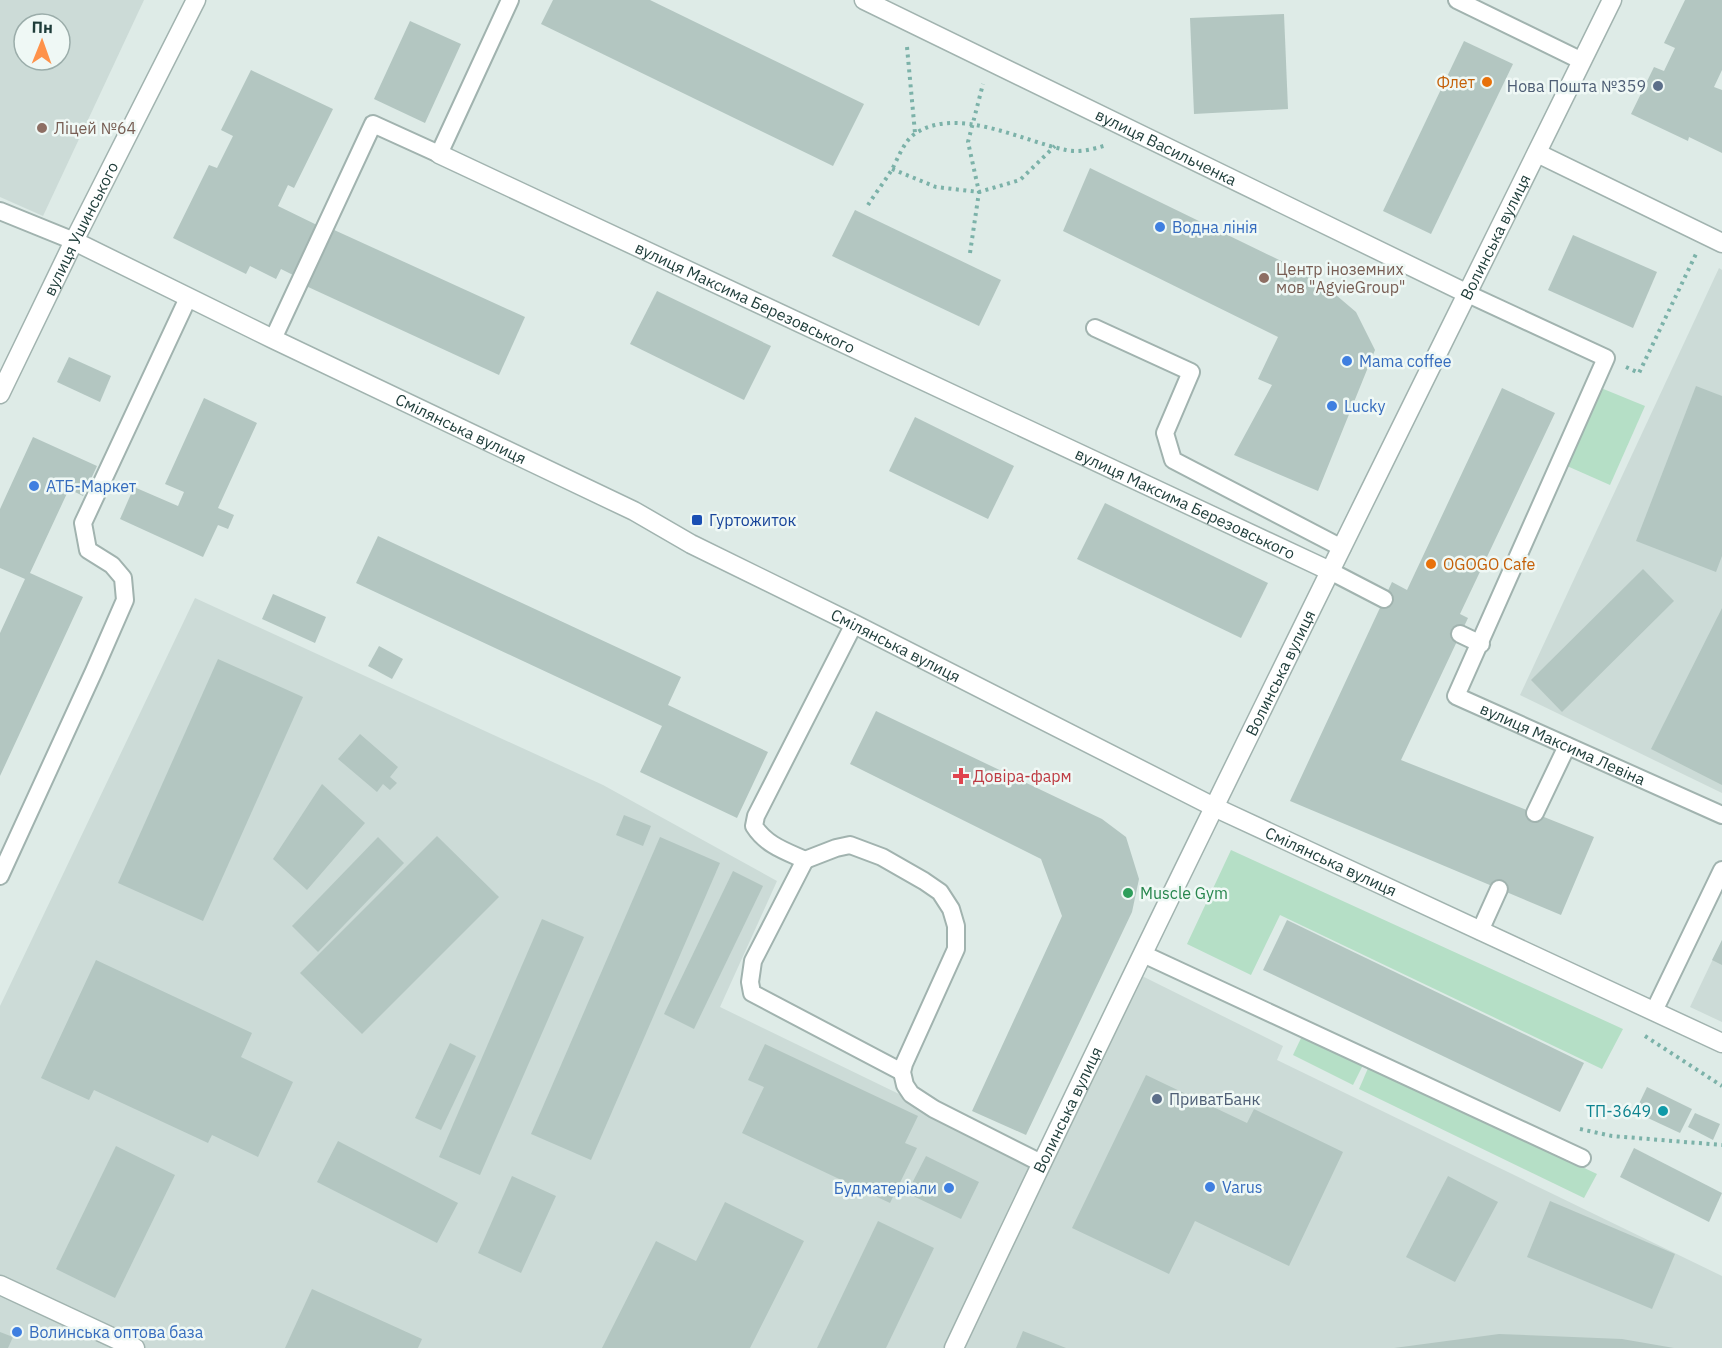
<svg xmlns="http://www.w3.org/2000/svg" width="1722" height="1348" viewBox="0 0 1722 1348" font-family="'IBM Plex Sans',sans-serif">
<rect width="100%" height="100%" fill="#deebe7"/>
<g fill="#ccdbd7" fill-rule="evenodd">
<path d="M0,0H144L43,216L0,197ZM24,24H60V60H24Z"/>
<path d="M1719,268L1722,270V793L1520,695Z"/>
<path d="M195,598L603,785L777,881L720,1007L1041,1163L1134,972L1283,1046L1277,1060L1722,1276V1348H0V1006Z"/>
<path d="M1722,940V1022L1690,1007Z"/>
</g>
<g fill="#b5dfc6">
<path d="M1601,388L1645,406L1610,485L1567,466Z"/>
<path d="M1231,850L1623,1029L1602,1069L1280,915L1251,975L1187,944Z"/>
<path d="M1303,1034L1364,1063L1353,1085L1293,1055Z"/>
<path d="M1369,1066L1597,1174L1584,1198L1359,1089Z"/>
</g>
<g fill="#b3c6c1">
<path d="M553,0H650L864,104L833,166L541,24Z"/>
<path d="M1685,0H1722V70L1714,87L1722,90V153L1689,137L1688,141L1631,114L1654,67L1664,71L1675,48L1664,43Z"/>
<path d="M1284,14L1288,109L1194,114L1190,18Z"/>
<path d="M410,21L461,44L425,123L374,99Z"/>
<path d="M1464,41L1513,64L1431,234L1383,211Z"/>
<path d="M251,70L333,109L294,188L288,185L278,206L319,226L295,276L281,269L276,279L250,266L246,274L173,238L209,165L217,168L233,136L221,130Z"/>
<path d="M1090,168L1316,278L1356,312L1375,350L1318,491L1234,455L1272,385L1258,379L1278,337L1063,231Z"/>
<path d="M855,210L1001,280L979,326L832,256Z"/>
<path d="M332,229L525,317L499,375L306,286Z"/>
<path d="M1573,235L1657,272L1633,328L1548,290Z"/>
<path d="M657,291L771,346L744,400L630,344Z"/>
<path d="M69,357L111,376L100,402L57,382Z"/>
<path d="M1696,386L1722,396V556L1716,572L1636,541Z"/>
<path d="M1502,388L1555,413L1460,614L1468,618L1401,760L1594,837L1561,915L1290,801L1392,582L1407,590Z"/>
<path d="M204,398L257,423L218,508L234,515L228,529L218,525L203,557L120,519L134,487L178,506L184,492L165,484Z"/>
<path d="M915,417L1014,466L988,519L889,471Z"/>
<path d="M33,437L97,466L83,496L69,489L30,573L83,597L0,776V633L25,579L0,568V509Z"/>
<path d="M1105,503L1268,583L1241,638L1077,559Z"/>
<path d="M378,536L681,677L668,705L768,752L737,818L640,772L662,726L356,583Z"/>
<path d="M1643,569L1674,601L1562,712L1531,680Z"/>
<path d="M273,594L326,617L315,643L262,619Z"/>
<path d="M1722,608V785L1651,749Z"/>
<path d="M379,646L403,659L392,679L368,666Z"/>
<path d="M218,659L303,697L203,921L118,883Z"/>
<path d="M876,711L1102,819L1126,837L1139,879L1132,912L1026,1135L972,1111L1062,916L1041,859L850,764Z"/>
<path d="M360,734L398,767L390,777L397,783L390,790L383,784L377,792L338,759Z"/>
<path d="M322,784L365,823L307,890L273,859Z"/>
<path d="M624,815L651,826L643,846L616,835Z"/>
<path d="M437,836L499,897L362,1034L300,973Z"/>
<path d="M378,837L404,863L318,952L292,926Z"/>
<path d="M660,837L720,863L591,1160L531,1134Z"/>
<path d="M733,871L763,886L694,1029L664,1014Z"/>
<path d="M542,919L584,937L480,1175L439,1157Z"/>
<path d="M1287,920L1584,1063L1560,1112L1263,970Z"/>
<path d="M1722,940V965L1712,960Z"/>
<path d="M96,960L252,1033L241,1057L293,1082L258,1157L212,1135L208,1143L94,1090L89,1100L41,1078Z"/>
<path d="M450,1043L476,1056L441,1130L415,1118Z"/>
<path d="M765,1044L918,1116L905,1143L917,1148L890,1203L742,1133L764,1087L748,1080Z"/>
<path d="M1146,1075L1247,1123L1254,1109L1343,1152L1289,1266L1195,1221L1169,1274L1072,1228Z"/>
<path d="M1647,1087L1692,1109L1680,1133L1635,1112Z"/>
<path d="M1695,1113L1720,1124L1713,1140L1688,1127Z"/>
<path d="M338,1141L458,1203L437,1243L317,1182Z"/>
<path d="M116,1146L175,1175L115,1298L56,1269Z"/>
<path d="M1634,1148L1722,1193L1709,1222L1620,1177Z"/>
<path d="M926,1156L979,1182L961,1219L907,1193Z"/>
<path d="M512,1176L556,1196L521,1273L478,1253Z"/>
<path d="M1448,1176L1498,1202L1455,1282L1406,1257Z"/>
<path d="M1550,1201L1675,1254L1652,1309L1527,1257Z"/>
<path d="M725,1202L804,1241L750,1348H602L656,1241L696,1261Z"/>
<path d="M878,1221L934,1248L886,1348H817Z"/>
<path d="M312,1289L422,1339L418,1348H285Z"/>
<path d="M1023,1331L1066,1348H1016Z"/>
<path d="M0,1332L13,1337L8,1348H0Z"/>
<path d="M1499,1334L1622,1339L1674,1348H1394Z"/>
</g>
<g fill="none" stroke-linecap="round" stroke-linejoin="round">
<defs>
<g id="service">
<path d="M1457,0L1582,61"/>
<path d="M0,211L74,241"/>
<path id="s1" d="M1468,294L1606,358L1456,696L1722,815"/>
<path d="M1095,328L1191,372L1165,433L1173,460L1342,548"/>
<path d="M273,339L373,124L439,154L510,0"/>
<path d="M1330,571L1384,599"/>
<path d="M854,624L756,816L754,826C766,845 785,851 805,860L836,848L850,845L882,857L924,881L940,892L951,909L956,926V949L904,1064L902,1072L905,1085L911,1094L934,1109L1041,1163"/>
<path d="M1460,634L1481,644"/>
<path d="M1535,813L1567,746"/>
<path d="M805,860L753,961L750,982L752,993L902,1072"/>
<path d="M0,876L94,671L125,600L123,578L112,565L88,550L83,523L188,298"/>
<path d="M1480,931L1499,889"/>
<path d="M1143,954L1582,1158"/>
<path d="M1654,1011L1722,870"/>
</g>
<g id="minor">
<path id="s2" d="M864,0L1468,294"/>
<path d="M1537,153L1722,243"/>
<path id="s3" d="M439,154L1330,571"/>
<path id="s4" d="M74,241L273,339L634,511L691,544L854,624L1214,807L1722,1043"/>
<path id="s5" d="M0,394L74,241L196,0"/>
<path d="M0,1285L135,1348"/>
</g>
<g id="tertiary">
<path id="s6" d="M954,1348C1167,896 1391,449 1612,0"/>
</g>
</defs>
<use href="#service" stroke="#a1b3af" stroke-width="20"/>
<use href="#minor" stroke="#a1b3af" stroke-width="21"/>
<use href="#tertiary" stroke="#a1b3af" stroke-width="21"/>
<g stroke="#7cb2a9" stroke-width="4" stroke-dasharray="3 4.5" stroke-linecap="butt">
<path d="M907,47L915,133"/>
<path d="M892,169L936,187L979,192L1020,180L1055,146"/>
<path d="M868,205C875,194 884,182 891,171C898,159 904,140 916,133C958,106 1022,141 1066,150C1080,153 1093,149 1107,145"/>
<path d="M970,253L979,192L968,142L983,84"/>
<path d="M1626,367L1639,373L1696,254"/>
<path d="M1645,1036L1722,1086"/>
<path d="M1580,1129L1612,1136L1722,1145"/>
</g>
<use href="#service" stroke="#fff" stroke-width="16"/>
<use href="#minor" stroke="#fff" stroke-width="18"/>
<use href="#tertiary" stroke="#fff" stroke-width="18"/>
</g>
<g fill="#e8710a" stroke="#eff8f5" stroke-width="2">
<circle cx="1487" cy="82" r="6"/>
<circle cx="1431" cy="564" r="6"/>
</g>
<g fill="#5c6f8a" stroke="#eff8f5" stroke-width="2">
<circle cx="1658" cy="86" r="6"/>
<circle cx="1157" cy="1099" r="6"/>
</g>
<g fill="#8d6e63" stroke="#eff8f5" stroke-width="2">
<circle cx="42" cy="128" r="6"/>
<circle cx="1264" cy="278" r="6"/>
</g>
<g fill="#3f7fe0" stroke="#eff8f5" stroke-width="2">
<circle cx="1160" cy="227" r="6"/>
<circle cx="1347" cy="361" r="6"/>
<circle cx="1332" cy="406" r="6"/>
<circle cx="34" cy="486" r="6"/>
<circle cx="1210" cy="1187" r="6"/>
<circle cx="949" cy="1188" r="6"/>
<circle cx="17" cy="1332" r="6"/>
</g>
<rect fill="#1a4fb4" stroke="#eff8f5" stroke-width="2" x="691" y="514" width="12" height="12" rx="3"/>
<path fill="#e0444e" stroke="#eff8f5" stroke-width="2" d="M958 767h6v6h6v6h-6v6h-6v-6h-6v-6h6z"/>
<circle fill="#2e9e5b" stroke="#eff8f5" stroke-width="2" cx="1128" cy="893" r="6"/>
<circle fill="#0f9aa8" stroke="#eff8f5" stroke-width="2" cx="1663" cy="1111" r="6"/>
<g text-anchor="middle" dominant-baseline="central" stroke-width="5" stroke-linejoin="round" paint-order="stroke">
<g font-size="16" fill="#c56008" stroke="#eff8f5" text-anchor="end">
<text x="1475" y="82">Флет</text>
<text x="1443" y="564" text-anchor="start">OGOGO Cafe</text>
</g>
<g font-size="16" fill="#4e5e75" stroke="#eff8f5" text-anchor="end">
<text x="1646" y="86">Нова Пошта №359</text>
<text x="1169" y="1099" text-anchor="start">ПриватБанк</text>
</g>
<g font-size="16" fill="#785e54" stroke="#eff8f5" text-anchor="start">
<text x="54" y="128">Ліцей №64</text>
<text x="1276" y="269">Центр іноземних<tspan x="1276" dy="18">мов "AgvieGroup"</tspan></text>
</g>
<g font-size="16" fill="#1e3c39" stroke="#eff8f5">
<text stroke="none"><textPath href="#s2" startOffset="336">вулиця Васильченка</textPath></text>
<text stroke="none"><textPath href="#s5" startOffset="184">вулиця Ушинського</textPath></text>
<text stroke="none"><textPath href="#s6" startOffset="1236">Волинська вулиця</textPath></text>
<text stroke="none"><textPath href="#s3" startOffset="338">вулиця Максима Березовського</textPath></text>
<text stroke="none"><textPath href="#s4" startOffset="430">Смілянська вулиця</textPath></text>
<text stroke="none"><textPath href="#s3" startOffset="824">вулиця Максима Березовського</textPath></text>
<text stroke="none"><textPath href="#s4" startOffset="916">Смілянська вулиця</textPath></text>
<text stroke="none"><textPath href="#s6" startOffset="750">Волинська вулиця</textPath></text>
<text stroke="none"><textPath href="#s1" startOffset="639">вулиця Максима Левіна</textPath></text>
<text stroke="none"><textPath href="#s4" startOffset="1402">Смілянська вулиця</textPath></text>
<text stroke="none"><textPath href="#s6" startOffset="264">Волинська вулиця</textPath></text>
</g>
<g font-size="16" fill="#366cbe" stroke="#eff8f5" text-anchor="start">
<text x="1172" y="227">Водна лінія</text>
<text x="1359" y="361">Mama coffee</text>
<text x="1344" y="406">Lucky</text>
<text x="46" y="486">АТБ-Маркет</text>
<text x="1222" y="1187">Varus</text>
<text x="937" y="1188" text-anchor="end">Будматеріали</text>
<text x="29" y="1332">Волинська оптова база</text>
</g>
<g font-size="16" fill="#164399" stroke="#eff8f5" text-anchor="start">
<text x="709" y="520">Гуртожиток</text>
</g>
<g font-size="16" fill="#be3a42" stroke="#eff8f5" text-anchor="start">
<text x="973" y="776">Довіра-фарм</text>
</g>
<g font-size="16" fill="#27864d" stroke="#eff8f5" text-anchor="start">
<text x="1140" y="893">Muscle Gym</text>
</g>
<g font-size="16" fill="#0d838f" stroke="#eff8f5" text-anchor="end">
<text x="1651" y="1111">ТП-3649</text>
</g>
</g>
<g transform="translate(42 42) rotate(1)"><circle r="28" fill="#eff8f5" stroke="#9badaa" stroke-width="1.5"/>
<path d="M0-4.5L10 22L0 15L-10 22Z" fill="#fe924a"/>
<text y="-9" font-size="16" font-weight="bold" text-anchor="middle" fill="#1e3c39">Пн</text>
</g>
</svg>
